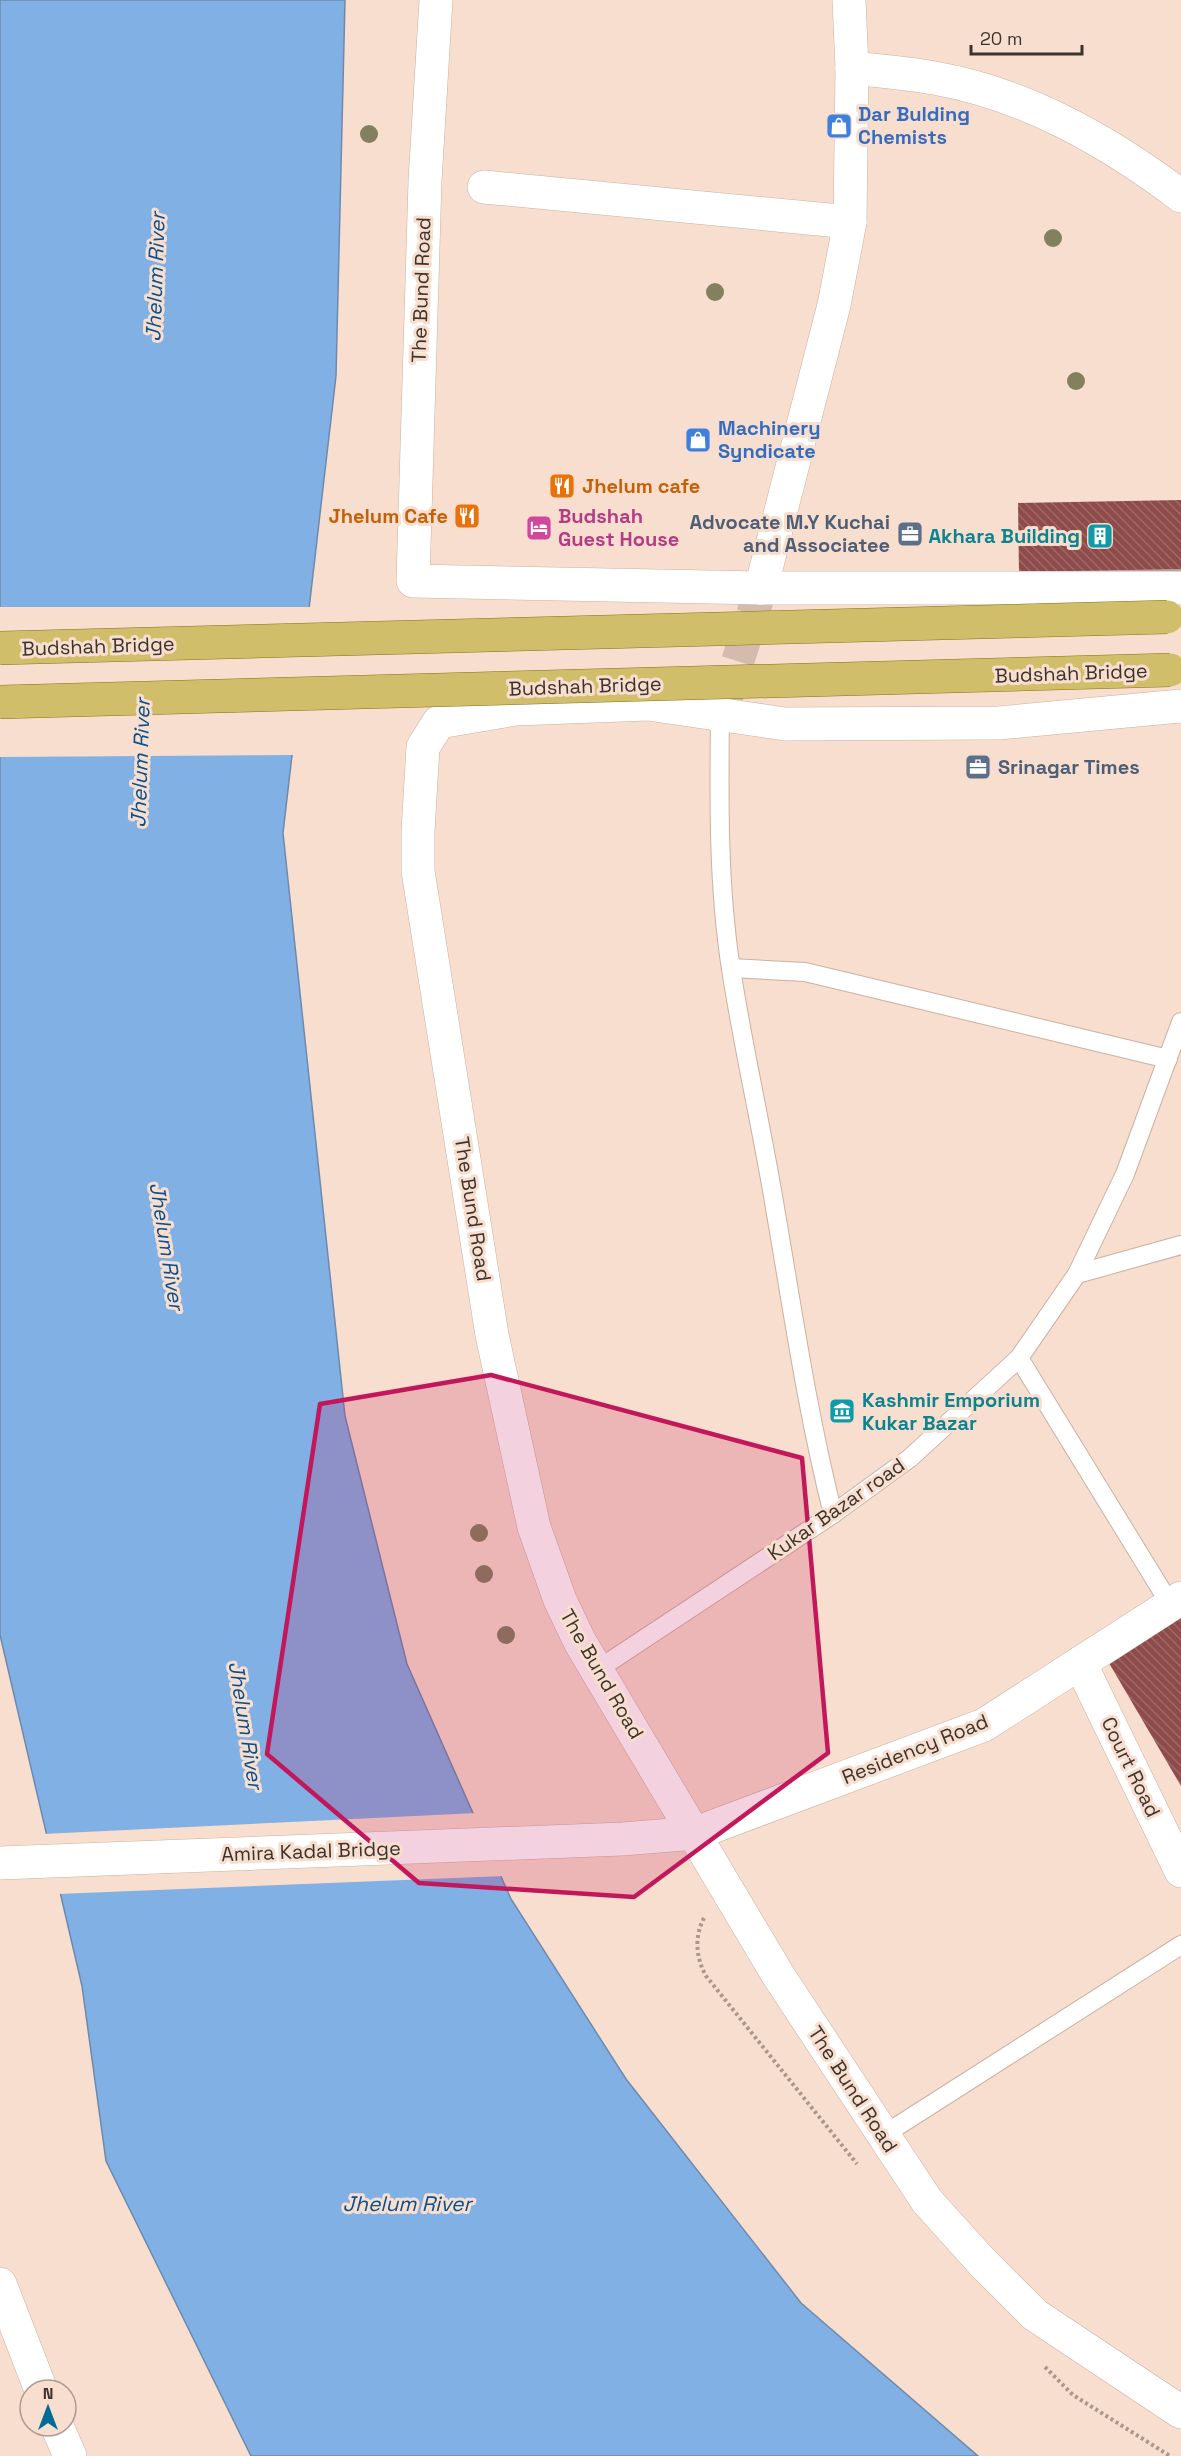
<svg xmlns="http://www.w3.org/2000/svg" width="1181" height="2456" viewBox="0 0 1181 2456" font-family="'Space Grotesk',sans-serif">
<defs>
<pattern id="building-back-hatch" width="6" height="6" patternUnits="userSpaceOnUse" patternTransform="scale(1.5)"><rect width="6" height="6" fill="#8e4b4a"/><path d="M-1 5l2 2M0 0l6 6M5-1l2 2" fill="none" stroke="#9c6968"/></pattern>
<filter id="shadow"><feDropShadow dx="5.5" dy="5.5" stdDeviation="0" flood-color="#0004"/></filter>
</defs>
<rect width="100%" height="100%" fill="#f8dece"/>
<path fill="#81b0e4" stroke="#6d8aad" stroke-width="1.5" d="M0,0H345L336,376L283,833L345,1416L407,1664L511,1899L626,2079L801,2303L978,2456H251L106,2161L82,1986L0,1635Z"/>
<g fill="#f8dece">
<path d="M0,607H312L295,755L0,757Z"/>
<path d="M477,1813L504,1876L58,1894L43,1834Z"/>
</g>
<g fill="url(#building-back-hatch)" filter="url(#shadow)">
<path d="M1181,500V569L1019,572L1018,503Z"/>
<path d="M1181,1616V1786L1109,1663Z"/>
</g>
<g fill="none" stroke-linecap="round" stroke-linejoin="round">
<path stroke="#d3bcae" stroke-width="33" stroke-dasharray="33 16" stroke-linecap="butt" d="M723,708L761,588"/>
<defs>
<g id="lane">
<path d="M720,715C719,800 718,886 731,969C743,1047 761,1124 774,1202C792,1306 807,1412 833,1514"/>
<path d="M731,968L805,972L1168,1059"/>
<path d="M1077,1274L1181,1245"/>
<path d="M1019,1358L1170,1604"/>
<path d="M597,1670L833,1514L910,1458L1019,1358L1077,1274L1125,1174L1181,1022"/>
<path d="M882,2136L1181,1945"/>
</g>
<g id="street">
<path d="M436,0L425,181L413,581L761,588H1181"/>
<path d="M852,68C879,71 907,73 934,78C1026,94 1108,141 1181,196"/>
<path d="M484,187L850,222"/>
<path d="M761,588L834,305L850,222L852,68L849,0"/>
<path d="M1181,706L999,723L785,724L648,704L516,709L439,722L423,747L418,831V871L492,1335L534,1527L560,1600L580,1642L778,1975L927,2201L981,2261L1035,2315L1181,2412"/>
<path d="M1080,1663L1181,1871"/>
<path d="M0,2284L41,2390"/>
<path d="M57,2426L70,2456"/>
</g>
<path id="secondary" d="M0,1863L623,1839L696,1833L984,1725L1181,1598"/>
</defs>
<use href="#lane" stroke="#cab1a1" stroke-width="20"/>
<use href="#street" stroke="#cab1a1" stroke-width="34"/>
<use href="#secondary" stroke="#cab1a1" stroke-width="34"/>
<g stroke="#aa978b" stroke-width="4" stroke-dasharray="3 3" stroke-linecap="butt">
<path d="M704,1918C694,1937 696,1958 706,1976L857,2164"/>
<path d="M1045,2367L1073,2395L1170,2456"/>
</g>
<use href="#lane" stroke="#fff" stroke-width="18"/>
<use href="#street" stroke="#fff" stroke-width="33"/>
<use href="#secondary" stroke="#fff" stroke-width="33"/>
<defs>
<g id="primary-bridge">
<path d="M0,648L1167,617"/>
<path d="M0,702L1170,670"/>
</g>
</defs>
<use href="#primary-bridge" stroke="#887116" stroke-width="34" stroke-linecap="butt"/>
<use href="#primary-bridge" stroke="#d0be6b" stroke-width="33"/>
</g>
<g fill="#83805f">
<circle cx="369" cy="134" r="9"/>
<circle cx="1053" cy="238" r="9"/>
<circle cx="715" cy="292" r="9"/>
<circle cx="1076" cy="381" r="9"/>
<circle cx="479" cy="1533" r="9"/>
<circle cx="484" cy="1574" r="9"/>
<circle cx="506" cy="1635" r="9"/>
</g>
<path fill="#c2185b" fill-opacity="0.2" stroke="#c2185b" stroke-width="4.5" stroke-linejoin="round" d="M491,1375L802,1458L828,1753L634,1897L419,1883L267,1754L320,1404Z"/>
<defs>
<symbol id="shop-square" viewBox="-11 -11 22 22"><rect x="-9" y="-9" width="18" height="18" rx="4" fill="#3f7fe0" stroke="#f8dece"/><path d="M-5-2.5h2.3a2.7 3.5 0 0 1 5.4 0H5L5.5 6h-11ZM-1.5-2.5h3a1.5 2.3 0 0 0-3 0Z" fill="#fff"/></symbol>
<symbol id="restaurant-square" viewBox="-11 -11 22 22"><rect x="-9" y="-9" width="18" height="18" rx="4" fill="#e8710a" stroke="#f8dece"/><path d="M-5-6h1v4h1v-4h1v4h1v-4h1v5L-1.5 .5V6h-2V.5L-5-1ZM5-6V6H3V1.5H1.5Q1.5-4 5-6Z" fill="#fff"/></symbol>
<symbol id="hotel-square" viewBox="-11 -11 22 22"><rect x="-9" y="-9" width="18" height="18" rx="4" fill="#d1479c" stroke="#f8dece"/><path d="M-6-4.5h1.5V1H6V5H4.5V3h-9V5H-6ZM-4 0a1.8 1.8 0 1 1 3.6 0ZM.5 0V-2.5h3Q6-2.5 6 0Z" fill="#fff"/></symbol>
<symbol id="office-square" viewBox="-11 -11 22 22"><rect x="-9" y="-9" width="18" height="18" rx="4" fill="#5c6f8a" stroke="#f8dece"/><path d="M-6-3h4V-5.5h4V-3h4V5H-6ZM-1-4.5V-3h2v-1.5ZM-6 0V1H6V0Z" fill="#fff"/></symbol>
<symbol id="building-square" viewBox="-11 -11 22 22"><rect x="-9" y="-9" width="18" height="18" rx="4" fill="#0f9aa8" stroke="#f8dece"/><path d="M-4-6H4V6H1V3H-1V6H-4ZM-2.5-4.3h1.7v1.8h-1.7ZM.8-4.3h1.7v1.8H.8ZM-2.5-1h1.7V.8h-1.7ZM.8-1h1.7V.8H.8Z" fill="#fff"/></symbol>
<symbol id="museum-square" viewBox="-11 -11 22 22"><rect x="-9" y="-9" width="18" height="18" rx="4" fill="#0f9aa8" stroke="#f8dece"/><path d="M0-6L6-3V-2H-6V-3ZM-5-1h2V3h-2ZM-1-1h2V3h-2ZM3-1h2V3H3ZM-6 4H6V6H-6Z" fill="#fff"/></symbol>
</defs>
<g fill-rule="evenodd">
<use href="#shop-square" x="824" y="111" width="30" height="30"/>
<use href="#shop-square" x="683" y="425" width="30" height="30"/>
<use href="#restaurant-square" x="547" y="471" width="30" height="30"/>
<use href="#restaurant-square" x="452" y="501" width="30" height="30"/>
<use href="#hotel-square" x="524" y="513" width="30" height="30"/>
<use href="#office-square" x="895" y="519" width="30" height="30"/>
<use href="#building-square" x="1085" y="521" width="30" height="30"/>
<use href="#office-square" x="963" y="752" width="30" height="30"/>
<use href="#museum-square" x="827" y="1396" width="30" height="30"/>
</g>
<g text-anchor="middle" dominant-baseline="central" stroke-width="6" stroke-linejoin="round" paint-order="stroke">
<g font-size="20" font-weight="bold" fill="#366cbe" stroke="#f8dece" text-anchor="start">
<text x="858" y="114">Dar Bulding<tspan x="858" dy="23">Chemists</tspan></text>
<text x="718" y="428">Machinery<tspan x="718" dy="23">Syndicate</tspan></text>
</g>
<g font-size="20" fill="#3d332d" stroke="#f8dece">
<text transform="translate(421 290) rotate(-88)">The Bund Road</text>
<text transform="translate(98 646) rotate(-2)">Budshah Bridge</text>
<text transform="translate(1071 673) rotate(-2)">Budshah Bridge</text>
<text transform="translate(585 686) rotate(-2)">Budshah Bridge</text>
<text transform="translate(473 1209) rotate(81)">The Bund Road</text>
<text transform="translate(836 1509) rotate(-35)">Kukar Bazar road</text>
<text transform="translate(602 1674) rotate(60)">The Bund Road</text>
<text transform="translate(915 1749) rotate(-22)">Residency Road</text>
<text transform="translate(1131 1767) rotate(64)">Court Road</text>
<text transform="translate(311 1851) rotate(-2)">Amira Kadal Bridge</text>
<text transform="translate(853 2089) rotate(57)">The Bund Road</text>
</g>
<g font-size="20" font-weight="bold" fill="#c56008" stroke="#f8dece" text-anchor="start">
<text x="582" y="486">Jhelum cafe</text>
<text x="448" y="516" text-anchor="end">Jhelum Cafe</text>
</g>
<g font-size="20" font-weight="bold" fill="#b23c85" stroke="#f8dece" text-anchor="start">
<text x="558" y="516">Budshah<tspan x="558" dy="23">Guest House</tspan></text>
</g>
<g font-size="20" font-weight="bold" fill="#4e5e75" stroke="#f8dece" text-anchor="end">
<text x="890" y="522">Advocate M.Y Kuchai<tspan x="890" dy="23">and Associatee</tspan></text>
<text x="998" y="767" text-anchor="start">Srinagar Times</text>
</g>
<g font-size="20" font-weight="bold" fill="#0d838f" stroke="#f8dece" text-anchor="end">
<text x="1080" y="536">Akhara Building</text>
<text x="862" y="1400" text-anchor="start">Kashmir Emporium<tspan x="862" dy="23">Kukar Bazar</tspan></text>
</g>
<g font-size="21" font-style="italic" fill="#08508e" stroke="#f8dece">
<text transform="translate(155 277) rotate(-88)">Jhelum River</text>
<text transform="translate(140 763) rotate(-88)">Jhelum River</text>
<text transform="translate(167 1246) rotate(81)">Jhelum River</text>
<text transform="translate(246 1725) rotate(81)">Jhelum River</text>
<text x="407" y="2203">Jhelum River</text>
</g>
</g>
<g transform="translate(48 2408)"><circle r="28" fill="#f8dece" stroke="#ad9a8e" stroke-width="1.5"/>
<path d="M0-4.5L10 22L0 15L-10 22Z" fill="#006c98"/>
<text y="-9" font-size="16" font-weight="bold" text-anchor="middle" fill="#3d332d">N</text>
</g>
<path d="M971 45v9h111v-9" fill="none" stroke="#3d332d" stroke-width="3"/>
<text x="980" y="45" font-size="18" fill="#3d332d" stroke="#f8dece" stroke-width="4.5" paint-order="stroke">20 m</text>
</svg>
